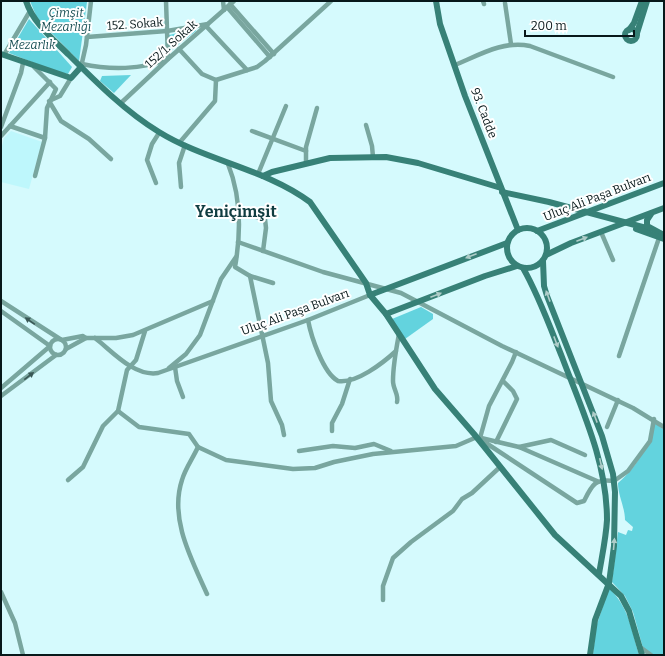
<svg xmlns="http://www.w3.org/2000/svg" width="665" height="656" viewBox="0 0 665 656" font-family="Bitter,serif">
<rect width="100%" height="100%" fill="#d5fafd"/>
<path fill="#bef7fc" d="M11,131L42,142L29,189L1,182V150L4,138Z"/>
<g fill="#63d3de">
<path d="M30,1L87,2L79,61L37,18Z"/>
<path d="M29,19L72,67L68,74L55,71L9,53Z"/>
<path d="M195,29L196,31L170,51L169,35Z"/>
<path d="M131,75L114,93L100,81L102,76Z"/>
<path d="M421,307L433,314V319L405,339L392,319Z"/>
<path d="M655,423L664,430V655H653L643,648L633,612L625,596L612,582L618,532L626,535L628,530L632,531L633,527L625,520C625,507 618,496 618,483C639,465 646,448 655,423Z"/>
<path d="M609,588C629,608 631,628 639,655H593L596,627Z"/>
</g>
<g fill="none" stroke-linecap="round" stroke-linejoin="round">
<g stroke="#79a69f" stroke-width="4.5">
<path d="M223,1L224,10"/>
<path d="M483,1L484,4"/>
<path d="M505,3L511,44"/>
<path d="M230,4L274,54"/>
<path d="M227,7L270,57"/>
<path d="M206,26L247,70"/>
<path d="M87,37L167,31L208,24"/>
<path d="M179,49L202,74L216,80L257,67L265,61L331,1"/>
<path d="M4,55L30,11"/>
<path d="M82,64C109,70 142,70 168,59L166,1"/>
<path d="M455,65C479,55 504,40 530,46L613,77"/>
<path d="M34,67L56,89L47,108L45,138L35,176"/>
<path d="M81,67L86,45L91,1"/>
<path d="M71,78L60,96L49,101L61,121L89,139L111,159"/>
<path d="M121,103L168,59L234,1"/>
<path d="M366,125L372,146L373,157"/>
<path d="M10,126L45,138"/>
<path d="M1,127L21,73L23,63"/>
<path d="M252,131L306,151"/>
<path d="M1,136L50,82"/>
<path d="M180,142L215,101L216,80"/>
<path d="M228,164C241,196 241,233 235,267L250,276L268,363L271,401L282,425L284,435"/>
<path d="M306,164V147L317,108"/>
<path d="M258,174L286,106"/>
<path d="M156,183L147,160L152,144L159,133"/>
<path d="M181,187L179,163L185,145"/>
<path d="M238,213L265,219L266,228L263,251"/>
<path d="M601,232L613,260"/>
<path d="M238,242L323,272L401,293L502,346L633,408L664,427"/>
<path d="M250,276L273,283"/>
<path d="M1,301L60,339"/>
<path d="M1,311L50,346"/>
<path d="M308,320C311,336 323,373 338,381C356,384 383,363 396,351"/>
<path d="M95,338C112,351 134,377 158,373L308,320L370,295"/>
<circle cx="58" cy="347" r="8"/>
<path d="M62,340L83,336L86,338H116L133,335L213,301"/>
<path d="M66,349L86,338"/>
<path d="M619,356L660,235"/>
<path d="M175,367L177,381L183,397"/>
<path d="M169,368L186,354L200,335L221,279L236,257"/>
<path d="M1,388L49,347"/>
<path d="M1,396L56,355"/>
<path d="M397,402C399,395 393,389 393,381C393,365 396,350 399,334"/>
<path d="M118,411L139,427L189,434L198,447L226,460L293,469L315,468L334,462L373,454L456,446L477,437L519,447L597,481"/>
<path d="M607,427L618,400"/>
<path d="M332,431V423L342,404L350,379"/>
<path d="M480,438L489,406L512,362L516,352"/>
<path d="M483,441L577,503L584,501C592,485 595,478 614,481L628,471L650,441L654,419"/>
<path d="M496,442L517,399L513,391L503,381"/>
<path d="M198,447C193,458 185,469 182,480C169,519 192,560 207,594"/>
<path d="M519,447L551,440L585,455"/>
<path d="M299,451L333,446L355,448L374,444L391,451"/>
<path d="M68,480L83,467L103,426L118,411L127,370L136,360L145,331"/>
<path d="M1,592L15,623L23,655"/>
<path d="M383,600V586L393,558L411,542L453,511L462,499L472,493L500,467"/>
<path d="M640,647L651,655"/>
</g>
<g stroke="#378177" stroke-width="6">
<path d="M26,1C33,23 53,39 69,55C96,82 126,112 159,132C206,161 266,169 310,202L366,283L370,295L386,314L435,389L474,434L555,535L621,596L629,611L642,655"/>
<path d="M436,1L440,24L465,96L518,230"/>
<circle cx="631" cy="35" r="6"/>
<path d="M629,30L634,23L642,1"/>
<path d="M637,33L647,1"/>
<path d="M1,54L71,78L81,67"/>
<path d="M263,176L272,172L330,158L386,157L418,163L501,188"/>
<path d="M502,192L549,202L650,229"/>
<path d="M651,214L647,220V226L664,235"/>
<circle cx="527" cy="248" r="20"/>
<path d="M636,229L664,239"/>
<path d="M537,231L664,183"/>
<path d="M546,255L571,243L664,208"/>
<path d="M543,261L544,286L547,296L602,436L613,474L615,492L614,546L609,583L595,620L590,655"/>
<path d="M523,268C539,296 550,327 562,357C582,410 607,462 607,520C606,538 602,556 599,574"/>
<path d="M370,295L507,243"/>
<path d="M386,314L485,276L517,266"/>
</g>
</g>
<defs><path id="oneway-solid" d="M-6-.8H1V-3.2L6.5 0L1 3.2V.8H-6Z"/></defs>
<g fill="#afcdc9">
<use href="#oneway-solid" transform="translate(582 239) rotate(-21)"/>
<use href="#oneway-solid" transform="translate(471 256) rotate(159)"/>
<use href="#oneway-solid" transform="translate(436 295) rotate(-21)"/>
<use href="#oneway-solid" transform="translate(548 296) rotate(-110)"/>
<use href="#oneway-solid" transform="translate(556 342) rotate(69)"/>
<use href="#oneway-solid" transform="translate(595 417) rotate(-111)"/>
<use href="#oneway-solid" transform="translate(601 464) rotate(77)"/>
<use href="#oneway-solid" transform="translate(614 544) rotate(-85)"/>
</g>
<g fill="#3a5856">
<use href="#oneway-solid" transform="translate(30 321) rotate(-145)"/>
<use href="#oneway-solid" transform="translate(29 376) rotate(-38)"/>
</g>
<g text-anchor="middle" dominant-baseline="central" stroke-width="4" stroke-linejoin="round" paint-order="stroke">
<g font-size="12" font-style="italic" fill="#1b5156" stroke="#fff">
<text x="66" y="13">Çimşit<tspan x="66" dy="14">Mezarlığı</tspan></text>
<text x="32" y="45">Mezarlık</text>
</g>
<g font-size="12" fill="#07181a" stroke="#fff">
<text transform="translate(135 24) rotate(-4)">152. Sokak</text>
<text transform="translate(171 44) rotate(-42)">152/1. Sokak</text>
<text transform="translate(484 113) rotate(69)">93. Cadde</text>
<text transform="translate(597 197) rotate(-21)">Uluç Ali Paşa Bulvarı</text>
<text transform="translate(295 312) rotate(-20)">Uluç Ali Paşa Bulvarı</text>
</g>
<g font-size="16" font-weight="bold" fill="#103d41" stroke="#fff">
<text x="236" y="211">Yeniçimşit</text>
</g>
</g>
<rect width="665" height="656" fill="none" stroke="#07181a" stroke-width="4"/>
<path d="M525 30v6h109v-6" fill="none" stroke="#07181a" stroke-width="2"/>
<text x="531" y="30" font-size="12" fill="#07181a" stroke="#ffffff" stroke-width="3" paint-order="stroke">200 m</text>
</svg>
